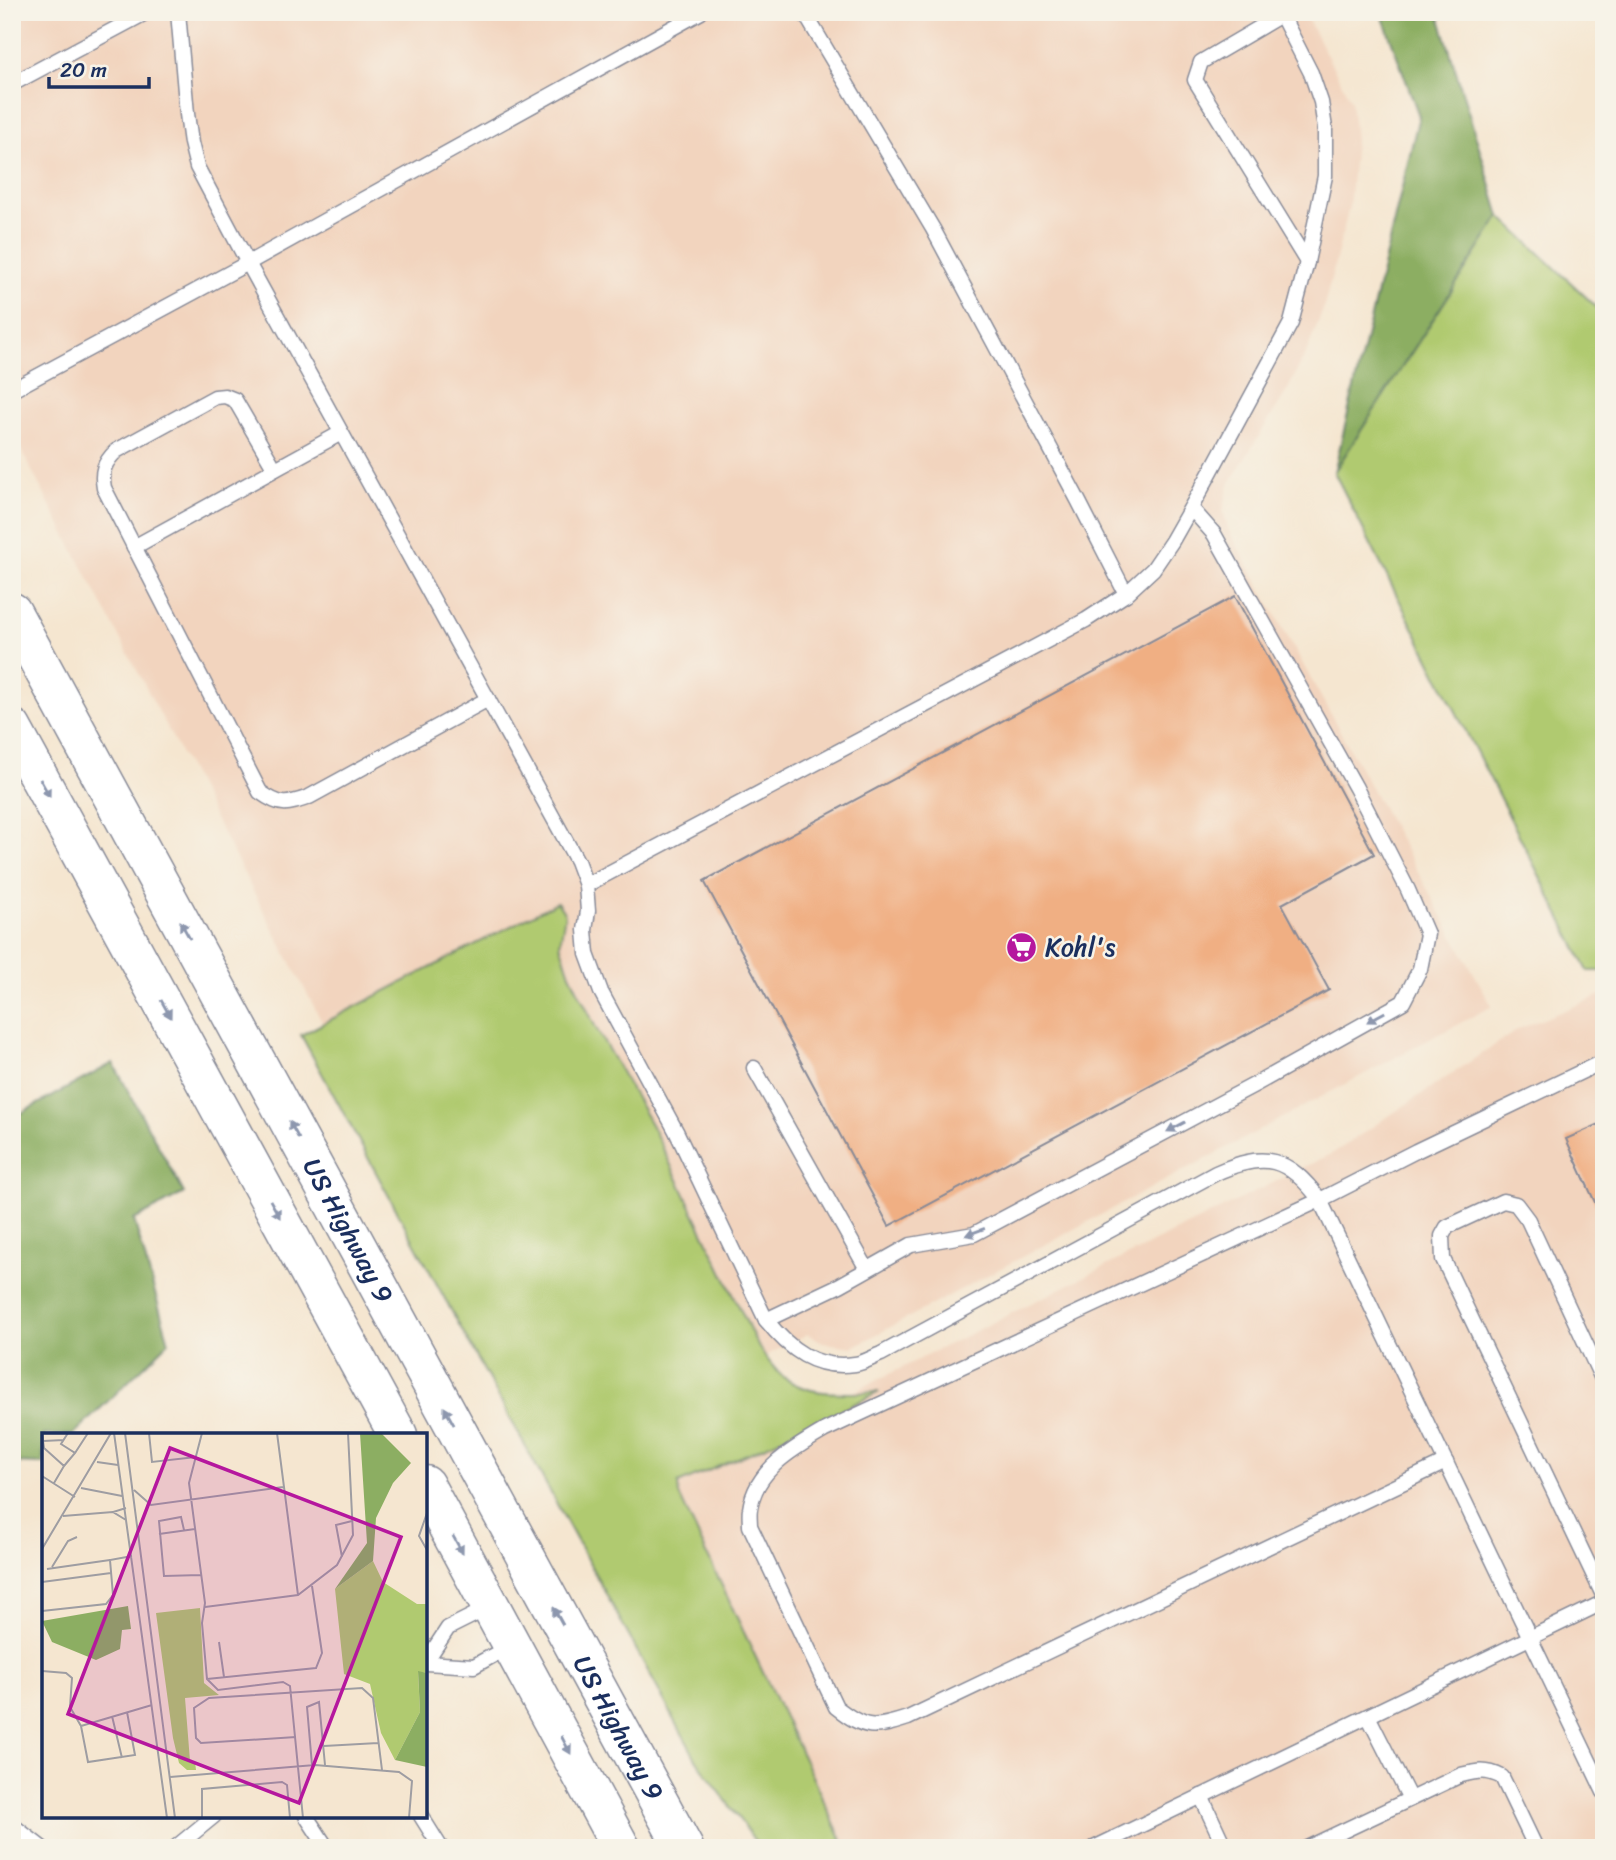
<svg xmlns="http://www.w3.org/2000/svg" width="1616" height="1860" viewBox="0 0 1616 1860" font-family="Sriracha,sans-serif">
<rect width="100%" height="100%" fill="#f7f3e8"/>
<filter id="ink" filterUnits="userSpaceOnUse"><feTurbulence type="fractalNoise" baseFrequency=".0143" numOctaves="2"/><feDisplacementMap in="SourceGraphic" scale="14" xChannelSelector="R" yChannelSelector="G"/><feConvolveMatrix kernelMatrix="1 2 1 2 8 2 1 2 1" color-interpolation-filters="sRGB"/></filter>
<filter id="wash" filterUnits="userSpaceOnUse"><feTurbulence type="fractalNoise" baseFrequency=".00686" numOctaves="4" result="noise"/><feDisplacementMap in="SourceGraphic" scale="28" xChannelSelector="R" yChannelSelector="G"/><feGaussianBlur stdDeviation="1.57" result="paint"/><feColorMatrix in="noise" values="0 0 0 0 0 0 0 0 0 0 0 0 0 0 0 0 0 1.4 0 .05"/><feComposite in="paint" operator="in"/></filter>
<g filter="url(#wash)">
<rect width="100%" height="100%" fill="#f5e6d0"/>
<g fill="#f2d4be">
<path d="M12,12H1304L1351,101L1355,140L1349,207L1324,307L1306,353L1288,389L1229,484L1223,511L1228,529L1492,1006L853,1347L825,1343L807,1334L552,1468L319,1016L12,433Z"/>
<path d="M1604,994V1848H790L657,1485L801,1418L1335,1152L1519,1029Z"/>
</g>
<g fill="#b0ca70" stroke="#667c67" stroke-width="2">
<path d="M1500,216L1604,314V971H1588L1334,472Z"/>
<path d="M557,902L565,914L560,944L570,974L596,1028L652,1126L759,1348C764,1355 770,1363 776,1370C803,1399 843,1393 879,1392L775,1442L678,1484L679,1495L846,1848H760L696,1759L301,1035Z"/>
</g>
<g fill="#8cae62" stroke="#546e60" stroke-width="2">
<path d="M1381,12H1438L1500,216L1334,472L1419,116Z"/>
<path d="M113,1063L184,1193L134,1220L169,1342L73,1435H44L43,1464L12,1463V1118Z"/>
</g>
<g id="blocks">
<g fill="#f0af83">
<path d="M1235,596L1374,854L1282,904L1329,990L889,1226L704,881Z"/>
<path d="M1604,1122V1222L1566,1139Z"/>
</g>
</g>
</g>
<g filter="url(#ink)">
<use href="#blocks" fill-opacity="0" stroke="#888a97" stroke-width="2"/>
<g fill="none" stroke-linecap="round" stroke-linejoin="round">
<defs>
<g id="service">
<path d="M178,12L187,114L191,143L197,167L248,263L577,861L586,885L588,911L585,930L587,954L601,992L676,1131L766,1320C789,1349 815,1370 855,1364C864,1363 873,1357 881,1354L1216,1173C1265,1151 1288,1157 1320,1200L1604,1792"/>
<path d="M804,12L933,229L1078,500L1126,594"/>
<path d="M1281,15L1201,62L1195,80L1307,262"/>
<path d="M12,84L147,12"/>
<path d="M12,387L16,388L248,263L701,12"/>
<path d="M275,469L235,400L225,396L215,397L116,451C104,463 101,471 104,488L260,792C281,807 286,805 309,797L488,699"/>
<path d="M134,547L341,433"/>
<path d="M586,885L1086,620L1126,594L1153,569L1172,541L1197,497L1291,323L1307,262L1325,176V128L1321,102L1311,73L1280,12"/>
<path d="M754,1068L867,1269"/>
<path d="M766,1320L840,1285L911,1245L974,1234L1256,1084L1403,1002L1420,969L1427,934L1408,890L1356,788L1214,534L1191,508"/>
<path d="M1604,1383L1528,1220L1516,1204L1503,1201L1447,1227L1442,1236L1443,1259L1604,1597"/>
<path d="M1446,1462L908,1718C874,1729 865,1730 836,1707L750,1526C750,1521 749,1514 750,1509C755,1470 794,1448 825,1430L1320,1200L1416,1151L1604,1061"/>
<path d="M425,1663L448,1628L490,1607"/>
<path d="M426,1663L474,1666L510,1646"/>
<path d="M1368,1716L1410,1799"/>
<path d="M1201,1796L1225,1848"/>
<path d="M306,1816L327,1848"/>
<path d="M421,1816L441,1848"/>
<path d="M12,1825L42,1848"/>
<path d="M175,1848L214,1816"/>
<path d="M1094,1848L1604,1602"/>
<path d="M1307,1848L1461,1775C1478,1771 1486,1769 1502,1777L1536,1848"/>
</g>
<g id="trunk">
<path id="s1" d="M12,612L684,1848"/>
<path d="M12,728L398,1435"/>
<path d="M425,1485L621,1848"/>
</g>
</defs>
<use href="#service" stroke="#888a97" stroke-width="17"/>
<use href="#trunk" stroke="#888a97" stroke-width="41"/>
<use href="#service" stroke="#fff" stroke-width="14"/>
<use href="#trunk" stroke="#fff" stroke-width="38"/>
</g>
<defs><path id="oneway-solid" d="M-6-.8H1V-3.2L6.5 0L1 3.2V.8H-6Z" transform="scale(1.75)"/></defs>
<g fill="#8d97ae">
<use href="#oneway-solid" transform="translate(45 788) rotate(61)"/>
<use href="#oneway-solid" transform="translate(185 930) rotate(-119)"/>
<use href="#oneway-solid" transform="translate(166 1009) rotate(61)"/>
<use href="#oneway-solid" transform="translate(1376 1017) rotate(151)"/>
<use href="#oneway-solid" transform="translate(1176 1127) rotate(152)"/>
<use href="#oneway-solid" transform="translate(294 1130) rotate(-119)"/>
<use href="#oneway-solid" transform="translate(275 1209) rotate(61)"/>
<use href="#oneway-solid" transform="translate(975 1232) rotate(160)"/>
<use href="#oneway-solid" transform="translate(449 1416) rotate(-119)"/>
<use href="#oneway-solid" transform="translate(458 1545) rotate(61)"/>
<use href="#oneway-solid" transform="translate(558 1616) rotate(-119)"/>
<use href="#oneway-solid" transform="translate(566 1745) rotate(62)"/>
</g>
</g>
<defs>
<symbol id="supermarket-disc" viewBox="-11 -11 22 22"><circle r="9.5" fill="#b5179e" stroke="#f7f3e8"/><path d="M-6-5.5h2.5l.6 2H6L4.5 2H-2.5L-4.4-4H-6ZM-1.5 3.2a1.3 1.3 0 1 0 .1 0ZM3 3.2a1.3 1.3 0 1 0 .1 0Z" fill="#fff"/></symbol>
</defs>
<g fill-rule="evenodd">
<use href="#supermarket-disc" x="1004" y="930" width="35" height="35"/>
</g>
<g text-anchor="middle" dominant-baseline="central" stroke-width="5" stroke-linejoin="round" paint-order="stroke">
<g font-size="26" fill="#1b2f5e" stroke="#f7f3e8" text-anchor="start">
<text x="1045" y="947">Kohl's</text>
</g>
<g font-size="26" fill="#1b2f5e" stroke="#f7f3e8">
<text stroke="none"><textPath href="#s1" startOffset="704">US Highway 9</textPath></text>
<text stroke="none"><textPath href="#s1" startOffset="1270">US Highway 9</textPath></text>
</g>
</g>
<g transform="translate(42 1433)">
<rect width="385" height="385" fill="#f5e6d0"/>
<path d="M331,128L341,149L375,171H385V240L376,239L378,279L353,327L339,300L328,251L302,241L293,156ZM158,175L162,250L177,262L143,265L148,328L153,329L154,337H145L137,330L131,305L114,180Z" fill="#b0ca70"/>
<path d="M318,0H339L369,30L351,50L334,85L331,128L293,156L325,110ZM86,173L89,196L80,197L78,216L54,227L10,209L0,188ZM376,238L385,240V334L353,327L378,279Z" fill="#8cae62"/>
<path fill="none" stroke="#9e9da2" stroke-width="2" d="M72,0L125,385M83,0L133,385M107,0L110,29L154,24M160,0L147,50L163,170L160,190L165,246L176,257L241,249L248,253L261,385M235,0L256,162M0,1L2,15L22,33L12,50M1,8L22,7M33,20L46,0M55,29L76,32M22,33L33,20L19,11L26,0M0,43L33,64M39,55L80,63M92,57L109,72L241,54M84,75L71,79L84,87M385,80L377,103L385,117M21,83L71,79M142,97L139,84L117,88L122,143L159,142M117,101L153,96M0,116L69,0M300,124L294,92L310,88M10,134L26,108L35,104M5,136L68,127M0,149L69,140M163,174L256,162L295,132L311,102L306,0M0,178L64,171L71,162L68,127L90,123M177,209L182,244M0,238L24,240L30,245L28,274L39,293L110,272M165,246L274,235L280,220L270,153M70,283L80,325M39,293L46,329L93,322L85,279M254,304L159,310L154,305L152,275L167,265L320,255L331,265L340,337M282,313L336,310M270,332L265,274L277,269L283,332M128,344L273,332L357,339L370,348L367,385M160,385V356L240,349L245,352L248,385"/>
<path fill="#b5179e" fill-opacity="0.15" stroke="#b5179e" stroke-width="3.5" d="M128,15L359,104L257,370L26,281Z"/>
<rect width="385" height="385" fill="none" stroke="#1b2f5e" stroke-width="3.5"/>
</g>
<rect width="1616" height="1860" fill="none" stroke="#f7f3e8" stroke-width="42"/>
<path d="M49 77v10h100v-10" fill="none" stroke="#1b2f5e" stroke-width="3.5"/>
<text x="60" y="77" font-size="21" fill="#1b2f5e" stroke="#f7f3e8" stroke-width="5" paint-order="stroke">20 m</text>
</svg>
